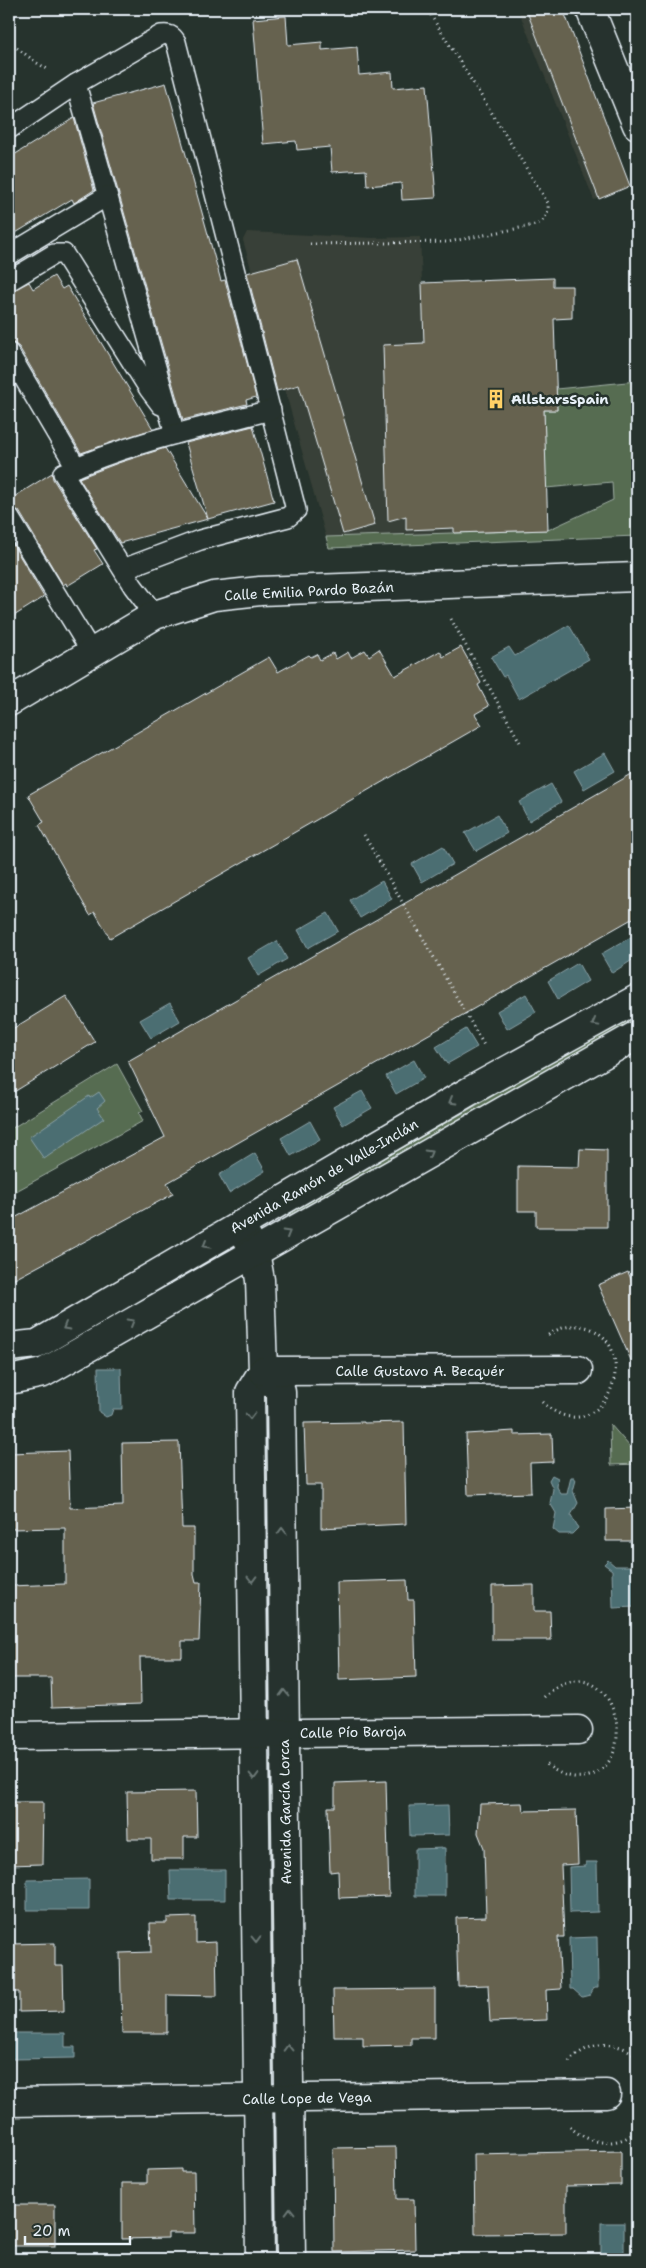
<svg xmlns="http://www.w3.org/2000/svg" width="646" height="2268" viewBox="0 0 646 2268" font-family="'Shantell Sans',sans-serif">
<rect width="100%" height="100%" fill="#26332d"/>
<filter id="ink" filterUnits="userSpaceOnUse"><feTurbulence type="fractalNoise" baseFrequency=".02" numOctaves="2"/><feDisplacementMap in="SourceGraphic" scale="10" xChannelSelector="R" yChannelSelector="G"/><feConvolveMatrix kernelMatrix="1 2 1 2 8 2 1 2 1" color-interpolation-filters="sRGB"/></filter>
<g filter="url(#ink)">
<g fill="#394137">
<path d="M518,9H562L630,186L594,200Z"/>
<path d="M247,232L372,238L420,237L422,283L553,278L554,286H572V318L554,319L556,387L543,388L548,530L326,537L243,240Z"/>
</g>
<g fill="#566c51" stroke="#9faea4">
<path d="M637,381V536L329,548L326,537L548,530L613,500L612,482L546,488L544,410H557L556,389Z"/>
<path d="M637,1013V1019L292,1218L288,1217L289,1213Z"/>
<path d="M117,1064L143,1111L139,1113L143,1121L9,1195V1130Z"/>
<path d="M211,1257L215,1259L214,1264L33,1361L9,1367V1361L23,1359Z"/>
<path d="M264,1393H267L271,1707H267Z"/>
<path d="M610,1424L637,1455V1464L611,1465Z"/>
<path d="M269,1759H273L276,2071H272Z"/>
<path d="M274,2123H278L279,2259H275Z"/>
</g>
<g fill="#4c6e72" stroke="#8aa2a8">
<path d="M569,625L589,659L519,699L506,675L503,677L491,657L509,647L515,656Z"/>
<path d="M605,753L615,771L584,789L574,771Z"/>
<path d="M551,784L561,802L529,821L519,802Z"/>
<path d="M497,815L507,833L476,851L465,833Z"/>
<path d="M443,846L453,864L422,882L412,864Z"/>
<path d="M382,881L392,899L360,918L350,900Z"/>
<path d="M328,913L338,931L308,948L298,930Z"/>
<path d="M631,937L637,948V957L612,973L601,954Z"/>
<path d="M277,941L287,959L258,976L248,958Z"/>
<path d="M578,963L588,981L558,999L548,981Z"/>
<path d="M526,994L536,1012L507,1029L497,1011Z"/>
<path d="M170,1003L180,1021L151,1038L140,1020Z"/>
<path d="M466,1029L477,1047L447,1064L436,1047Z"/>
<path d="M414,1060L424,1078L396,1094L386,1076Z"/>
<path d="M362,1091L372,1108L343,1125L333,1107Z"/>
<path d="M99,1092L105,1101L97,1108L104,1118L44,1159L29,1137L89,1096L90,1098Z"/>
<path d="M310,1121L320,1139L291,1156L281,1138Z"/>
<path d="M255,1153L265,1171L229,1193L219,1175Z"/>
<path d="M98,1368H121L122,1409H113L111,1415L106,1417L99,1412Z"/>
<path d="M552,1475L558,1478L557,1487L561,1494H567L571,1477H574L576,1480L573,1491L578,1503L571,1515L578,1528L572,1534H559L553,1529L556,1513L550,1503L553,1489L549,1480Z"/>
<path d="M608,1560L615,1566H630L633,1560H637V1566L634,1570L635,1607L613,1608L612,1570L604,1564Z"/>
<path d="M448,1805L449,1835L410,1836L409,1806Z"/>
<path d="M445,1848V1896H415V1849Z"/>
<path d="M586,1862H597L598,1912L570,1913L569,1867L586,1866Z"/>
<path d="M170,1870H225V1900H171Z"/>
<path d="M89,1879V1910H27V1880Z"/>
<path d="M597,1937L598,1988H594L590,1995L582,1997L573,1989H570L569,1938Z"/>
<path d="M12,2033H65V2047H75V2058L12,2059Z"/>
<rect x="601" y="2223" width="23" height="36"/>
</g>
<g fill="#66624f" stroke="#e8f1f8">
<path d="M526,9H563L630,186L599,199Z"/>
<path d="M286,16L288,45L322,42V50L357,47L359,75L392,72L393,88L427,85L436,198L402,200L401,183L367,186L366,170L332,172L330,147L297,150L296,141L263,144L253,19Z"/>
<path d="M166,83L221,281L225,280L256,397L246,400L247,404L183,420L93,103Z"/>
<path d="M74,118L94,190L74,203L72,199L9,237V158Z"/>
<path d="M297,259L375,525L343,534L299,385L277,391L247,273Z"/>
<path d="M54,276L62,289L67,286L153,429L81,453L19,347L9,340V292L29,282L33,289Z"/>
<path d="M553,278V286H572V318L554,319L557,410H544L548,530L454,533V528L406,530V516L388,521L383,345L424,343L422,283Z"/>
<path d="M253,426L274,501L208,519L186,443Z"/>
<path d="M165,448L208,519L120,543L79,478L118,463Z"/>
<path d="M52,473L53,479L97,549L94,550L103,564L67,586L66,583L63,585L19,511L9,506V500Z"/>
<path d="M9,538L44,597L9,619Z"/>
<path d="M461,647L481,683L478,685L489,706L475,714L482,725L110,938L95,912L90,915L39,825L44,822L28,795L269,657L278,672L309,655L311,657L317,654L320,660L333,653L336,659L348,652L351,658L365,650L369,656L379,649L395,676L440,651L443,657Z"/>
<path d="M637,771V916L167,1183L173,1194L9,1282V1221L165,1137L128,1061Z"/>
<path d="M66,996L95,1042L9,1095V1031Z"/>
<path d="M580,1149L607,1150V1227H536V1211H518V1166L579,1167Z"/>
<path d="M628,1272L637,1293V1374L598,1285Z"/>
<path d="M364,1422V1423L404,1422L406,1524L321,1528V1485H306L304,1423Z"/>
<path d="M514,1431V1435L552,1434L553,1462L530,1463L531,1493L468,1495L466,1434Z"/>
<path d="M179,1442L182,1528H194V1574L196,1582H201L199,1641H182V1657H140L141,1704L52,1707L51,1678H9V1586L65,1584V1528L9,1529V1453L68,1451L70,1508L123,1506L122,1443Z"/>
<path d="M637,1508V1541H606V1509Z"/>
<path d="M407,1580L408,1600H414L416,1677L339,1680L337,1582Z"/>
<path d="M534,1585V1611H550L551,1640H492V1586Z"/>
<path d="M386,1781L389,1896L339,1898L338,1871L330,1872L329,1842L328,1807H335V1783Z"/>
<path d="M196,1791L197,1837H184V1859H151V1839H128L127,1792Z"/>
<path d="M9,1802H43L42,1864L9,1865Z"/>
<path d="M522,1803L523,1811L576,1810L578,1864L561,1865L564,1937H558L561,1989L546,1990L547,2020L490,2022L488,1985L458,1986L456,1918L486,1917L484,1848L478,1833L480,1804Z"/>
<path d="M196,1917V1943L216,1942L217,1996L167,1995V2033H122L120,1953L151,1952L150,1923H167V1918Z"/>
<path d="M55,1943V1966H63L64,2011L19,2012V1992H9V1944Z"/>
<path d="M435,1989V2038H411V2045L363,2046V2037H334L333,1990Z"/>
<path d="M396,2147L397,2199H414L415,2250L334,2252L333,2148Z"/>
<path d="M621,2151V2185L566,2186V2233L475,2234L474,2154Z"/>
<path d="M181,2169V2172H194L195,2233H168V2238L122,2239V2183H147V2170Z"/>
<rect x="9" y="2205" width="46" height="41"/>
</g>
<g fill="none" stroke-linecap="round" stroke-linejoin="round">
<defs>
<g id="service">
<path d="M76,84L175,434"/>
<path d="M9,129L76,84L161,35C169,34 172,35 176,42L296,510L288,517L200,540L123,569"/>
<path d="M9,255L107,196"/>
<path d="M9,281L54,254H64L149,389L161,405"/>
<path d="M9,353L76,467"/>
<path d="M9,517L92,653"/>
<path d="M155,615L133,586L63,473C130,442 201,428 271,410"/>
</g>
<g id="minor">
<path d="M590,9L637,125"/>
<path d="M9,702L155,615L214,596L260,591L637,577"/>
<path d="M240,1225L255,1252L260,1280L263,1371L250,1392L260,2259"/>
<path d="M9,1347L37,1344L468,1092L637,999"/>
<path d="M263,1371L281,1392L291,2259"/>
<path d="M263,1371L578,1370"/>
<path d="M9,1380L43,1373L637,1035"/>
<path d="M9,1736L578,1730"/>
<path d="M9,2102L606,2094"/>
</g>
</defs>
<use href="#service" stroke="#e8f1f8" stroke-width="22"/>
<use href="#minor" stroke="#e8f1f8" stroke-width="31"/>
<g stroke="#e8f1f8" stroke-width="3" stroke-dasharray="1 4" stroke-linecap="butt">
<path d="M189,14L197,9"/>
<path d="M9,42L37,63L49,70"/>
<path d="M310,244L448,242L535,225C545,221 549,214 548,203L427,9"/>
<path d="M451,619L521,744"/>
<path d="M364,835L485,1047"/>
<path d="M542,1402C601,1456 646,1350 589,1328C574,1323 558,1327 546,1337"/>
<path d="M544,1697C609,1638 646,1758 589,1776C572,1780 557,1774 544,1762"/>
<path d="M569,2062C588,2041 615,2039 637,2056"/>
<path d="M570,2127C590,2145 616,2148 637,2131"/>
</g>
<use href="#service" stroke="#26332d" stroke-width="19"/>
<use href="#minor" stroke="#26332d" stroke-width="28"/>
</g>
<defs><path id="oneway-chevron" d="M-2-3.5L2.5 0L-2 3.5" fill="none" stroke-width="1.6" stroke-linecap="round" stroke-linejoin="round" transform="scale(1.25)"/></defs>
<g stroke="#6a7674">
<use href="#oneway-chevron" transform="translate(595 1023) rotate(151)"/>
<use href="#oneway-chevron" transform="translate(452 1101) rotate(150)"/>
<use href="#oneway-chevron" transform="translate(429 1153) rotate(-30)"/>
<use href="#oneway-chevron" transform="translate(287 1233) rotate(-30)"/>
<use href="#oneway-chevron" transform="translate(206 1245) rotate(150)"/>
<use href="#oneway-chevron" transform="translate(131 1322) rotate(-30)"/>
<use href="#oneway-chevron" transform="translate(66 1327) rotate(150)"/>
<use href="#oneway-chevron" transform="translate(250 1416) rotate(89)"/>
<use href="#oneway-chevron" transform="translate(282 1531) rotate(-91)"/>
<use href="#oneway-chevron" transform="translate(252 1579) rotate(89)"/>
<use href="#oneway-chevron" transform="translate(284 1693) rotate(-91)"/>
<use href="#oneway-chevron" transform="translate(254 1776) rotate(89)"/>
<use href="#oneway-chevron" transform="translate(256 1939) rotate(89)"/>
<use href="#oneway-chevron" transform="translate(288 2048) rotate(-91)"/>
<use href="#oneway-chevron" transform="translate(290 2211) rotate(-91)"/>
</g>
</g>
<defs>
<symbol id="building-bare" viewBox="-9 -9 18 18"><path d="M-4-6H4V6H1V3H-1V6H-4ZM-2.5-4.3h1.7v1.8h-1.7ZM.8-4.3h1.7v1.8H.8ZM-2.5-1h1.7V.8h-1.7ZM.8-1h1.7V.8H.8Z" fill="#ffd166" stroke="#26332d" stroke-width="2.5" paint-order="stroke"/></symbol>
</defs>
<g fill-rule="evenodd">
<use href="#building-bare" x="482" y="385" width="28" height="28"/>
</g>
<g text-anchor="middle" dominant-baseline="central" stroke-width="5" stroke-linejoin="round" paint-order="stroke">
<g font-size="14" font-weight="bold" fill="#e8f1f8" stroke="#26332d" text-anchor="start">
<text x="511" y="399">AllstarsSpain</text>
</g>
<g font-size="14" fill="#e8f1f8" stroke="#26332d">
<text transform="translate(309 591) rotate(-3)">Calle Emilia Pardo Bazán</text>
<text transform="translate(324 1176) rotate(-30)">Avenida Ramón de Valle-Inclán</text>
<text x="420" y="1371">Calle Gustavo A. Becquér</text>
<text transform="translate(353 1732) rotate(-1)">Calle Pío Baroja</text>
<text transform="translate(285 1812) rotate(-91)">Avenida García Lorca</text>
<text transform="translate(307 2098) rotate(-1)">Calle Lope de Vega</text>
</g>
</g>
<rect width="646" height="2268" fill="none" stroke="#26332d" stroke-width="30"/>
<rect x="15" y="15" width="616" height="2238" fill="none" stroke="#e8f1f8" stroke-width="2" filter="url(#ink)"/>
<path d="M25 2236v8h105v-8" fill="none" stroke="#e8f1f8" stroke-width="2.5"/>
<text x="32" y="2236" font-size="15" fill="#e8f1f8" stroke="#26332d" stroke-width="4" paint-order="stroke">20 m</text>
</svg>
